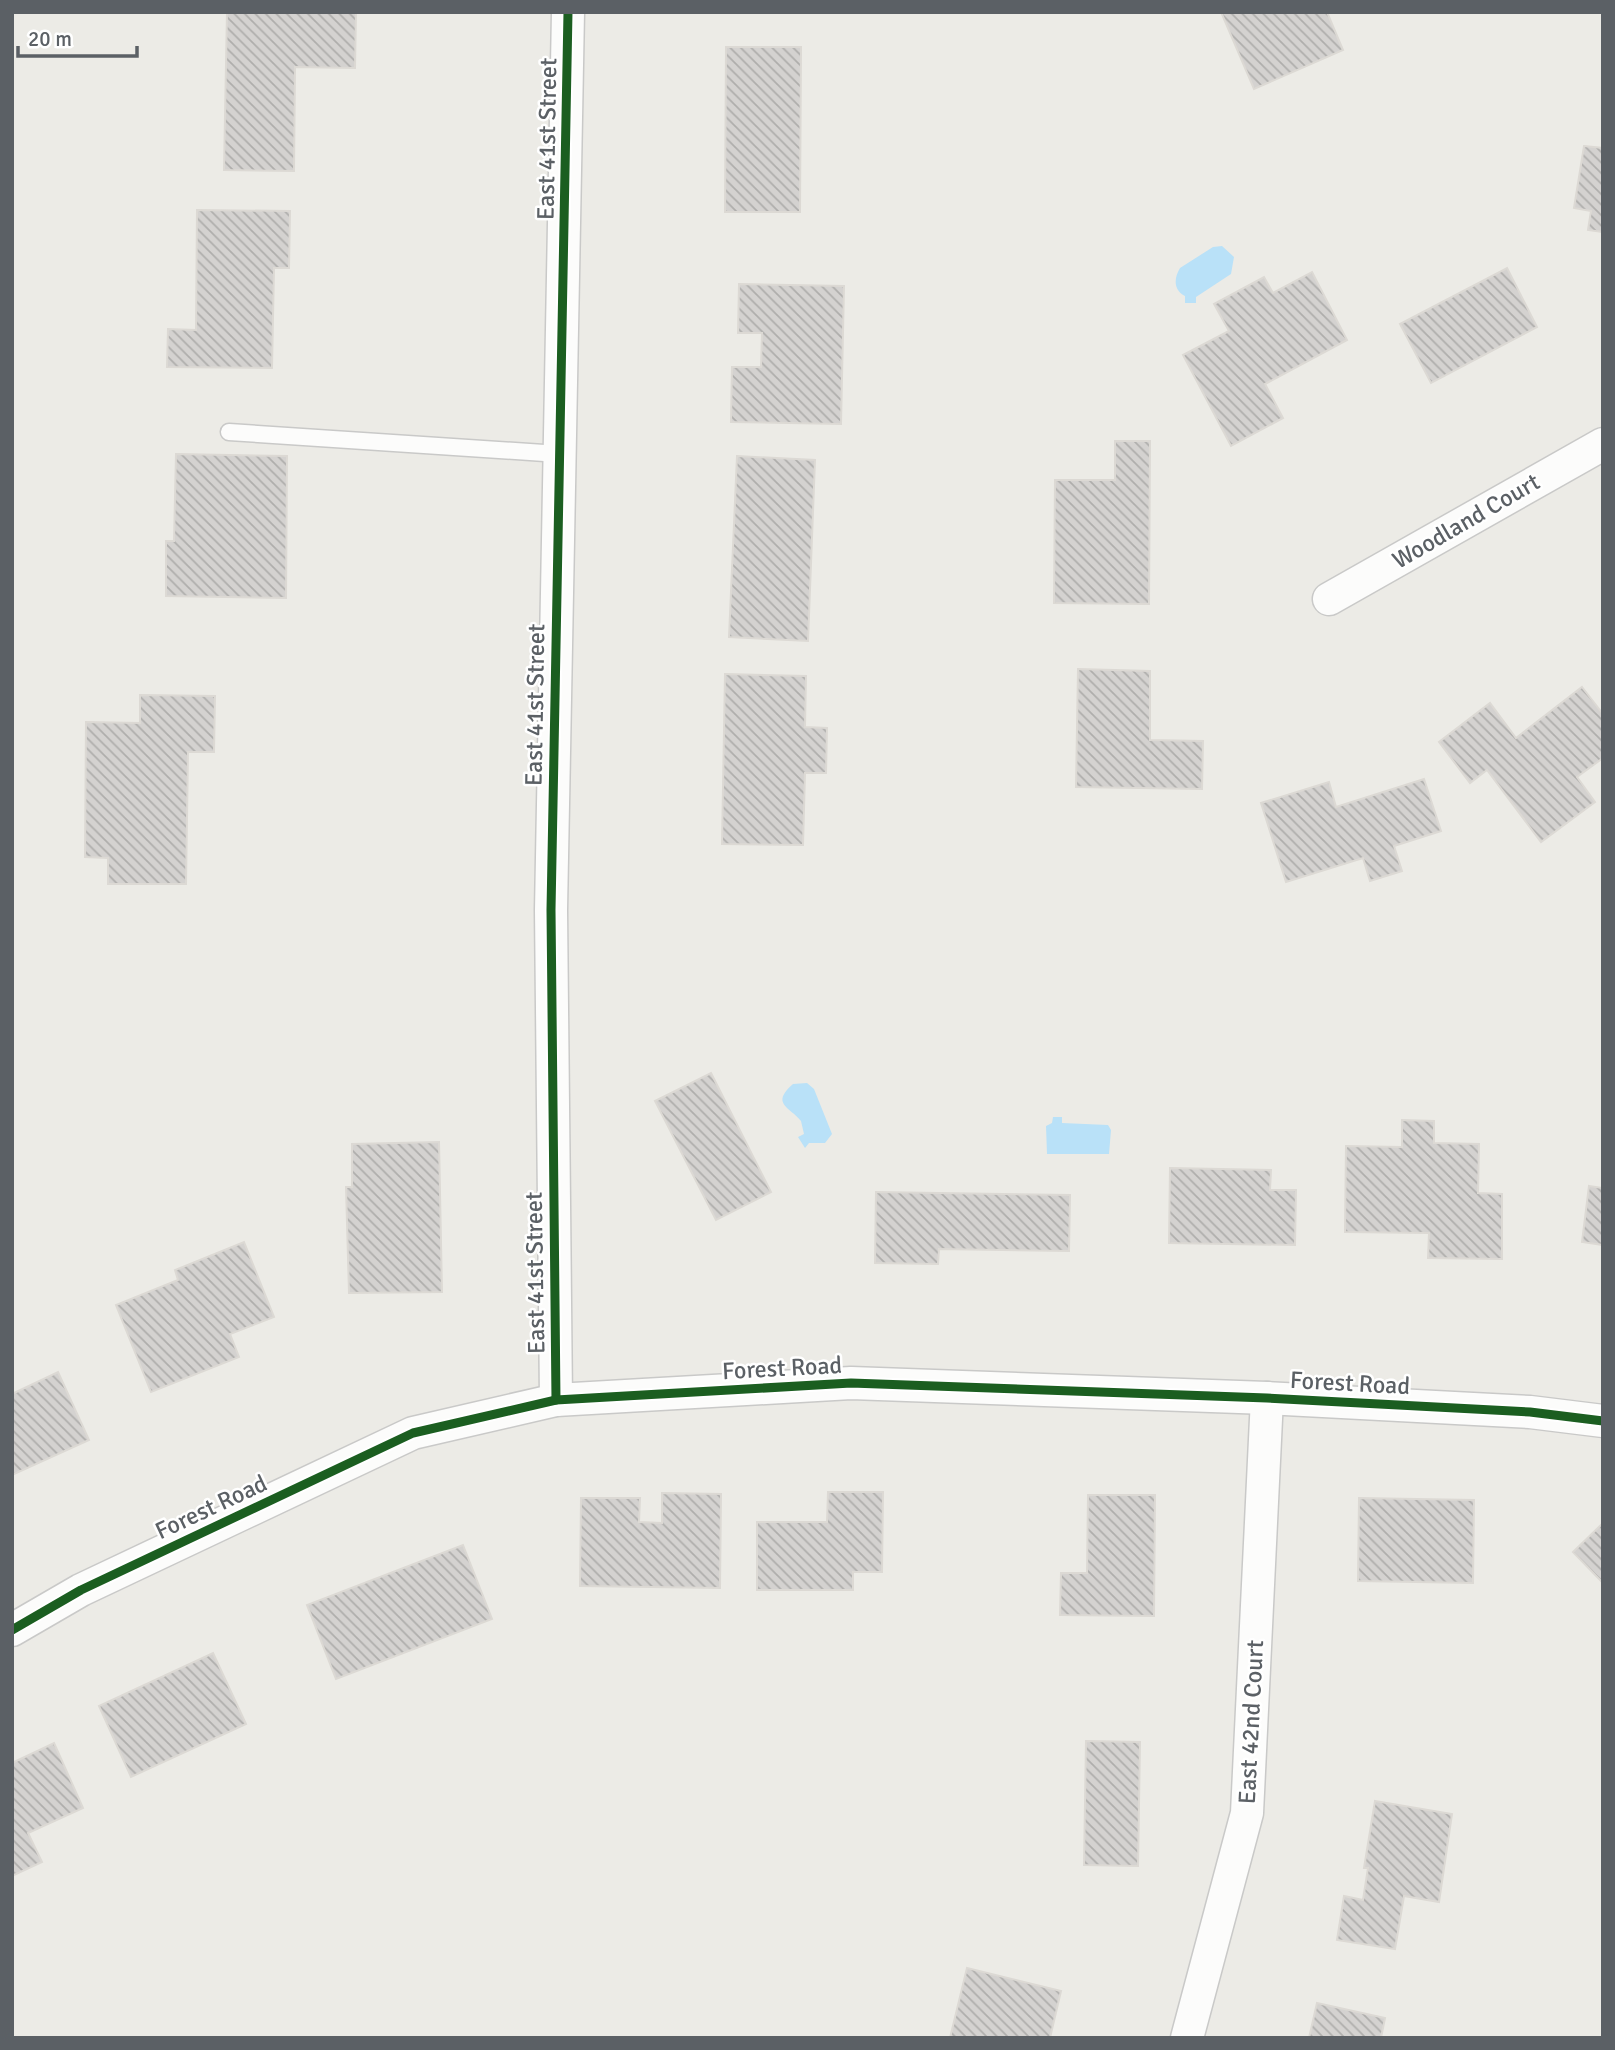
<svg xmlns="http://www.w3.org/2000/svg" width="1615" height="2050" viewBox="0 0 1615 2050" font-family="Signika,sans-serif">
<defs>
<pattern id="building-back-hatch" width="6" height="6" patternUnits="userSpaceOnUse" patternTransform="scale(1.75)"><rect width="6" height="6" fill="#d4d2d0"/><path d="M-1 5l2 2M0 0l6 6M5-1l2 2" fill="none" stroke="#afaeac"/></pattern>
</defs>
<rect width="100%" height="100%" fill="#ecebe6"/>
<g fill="#b9e1f8">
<path d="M1222,246L1234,257L1231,274L1196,297V303H1185V296C1173,290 1174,278 1180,268L1213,247Z"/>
<path d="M807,1083L814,1089L832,1134L825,1143H809L805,1148L798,1137L804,1134L801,1121C790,1107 770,1104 793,1084Z"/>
<path d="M1053,1117H1062V1123L1108,1125L1111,1130L1109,1154H1047L1046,1126L1052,1123Z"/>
</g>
<g fill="url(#building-back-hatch)" stroke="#dcd9d4" stroke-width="2">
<path d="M227,12H356L355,68L295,67L294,171L224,170Z"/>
<path d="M1221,12H1327L1343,50L1254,89Z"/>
<path d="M726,47H801L800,212H725Z"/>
<path d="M1584,146L1603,148V232L1588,230L1591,211L1574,208Z"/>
<path d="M197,210L290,211L289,268H274L272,368L167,367L168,329L196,330Z"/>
<path d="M1507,268L1537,327L1431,383L1400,324Z"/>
<path d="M1312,272L1347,340L1265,384L1283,418L1231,446L1183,355L1229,331L1214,304L1264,277L1273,293Z"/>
<path d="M739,284L844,286L841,424L731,422L732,367H761L762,333H738Z"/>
<path d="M1115,441H1150L1149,604L1054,603L1055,480H1115Z"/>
<path d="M176,454L287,456L286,598L166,596V541H174Z"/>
<path d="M737,456L815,460L808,641L729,637Z"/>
<path d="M1078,669L1150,671V740L1203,741L1202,789L1076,787Z"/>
<path d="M725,674L806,676L805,727L827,728L826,773H805L803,845L722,844Z"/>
<path d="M1582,687L1603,714V758L1577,777L1595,802L1541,842L1487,770L1470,783L1439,742L1490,703L1516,738Z"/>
<path d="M140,695L215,696L214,752H188L186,884H108V858L85,857L86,722L140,723Z"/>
<path d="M1424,779L1441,831L1394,846L1402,871L1370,881L1363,858L1286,882L1261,803L1329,782L1336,807Z"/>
<path d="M711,1073L771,1192L716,1220L655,1101Z"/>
<path d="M1402,1120L1434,1121V1143L1479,1144L1478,1193L1502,1194V1259L1428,1258L1429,1233L1345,1232L1346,1146L1402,1147Z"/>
<path d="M439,1142L442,1292L349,1293L346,1187H352V1144Z"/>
<path d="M1170,1168L1271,1170L1270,1190H1296L1295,1245L1169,1243Z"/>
<path d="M1589,1186L1603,1188V1245L1582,1242Z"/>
<path d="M876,1192L1070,1195L1069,1251L939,1249L938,1264L875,1263Z"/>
<path d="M244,1242L274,1317L230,1334L239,1357L151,1392L116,1305L178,1280L175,1270Z"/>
<path d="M58,1372L89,1440L12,1475V1394Z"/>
<path d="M828,1492H883L882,1572H853V1590H757V1522H827Z"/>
<path d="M662,1493L721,1494L720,1588L580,1586L581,1498H640L639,1522L662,1523Z"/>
<path d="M1088,1495H1155L1154,1616L1060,1615L1061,1573H1087Z"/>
<path d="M1359,1498L1474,1500L1473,1583L1358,1581Z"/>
<path d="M1603,1523V1583L1573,1552Z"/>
<path d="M463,1545L492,1619L336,1679L307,1605Z"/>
<path d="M213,1653L246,1724L131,1777L99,1706Z"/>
<path d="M1086,1741L1140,1742L1138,1866L1084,1865Z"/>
<path d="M54,1743L83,1808L28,1833L42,1862L12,1876V1763Z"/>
<path d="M1375,1801L1452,1814L1439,1902L1404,1896L1395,1949L1337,1940L1344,1896L1363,1900L1368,1868H1364Z"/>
<path d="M967,1968L1061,1991L1050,2038H950Z"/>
<path d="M1317,2003L1385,2018L1381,2038H1309Z"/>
</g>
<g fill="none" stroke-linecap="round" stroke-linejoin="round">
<defs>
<path id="lane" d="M229,432L559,454"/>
<g id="street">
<path d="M1329,599L1603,444"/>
<path d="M556,1400L551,910L568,12"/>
<path d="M12,1630L81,1590L413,1433L556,1400L851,1383L1267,1398L1530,1412L1603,1421"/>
<path d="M1187,2038L1247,1813L1267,1398"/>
</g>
</defs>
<use href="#lane" stroke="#c9c9c8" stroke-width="19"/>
<use href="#street" stroke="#c9c9c8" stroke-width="35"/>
<use href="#lane" stroke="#fcfcfb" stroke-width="16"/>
<use href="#street" stroke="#fcfcfb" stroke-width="32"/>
<defs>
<g id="cycleway">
<path d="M556,1400L551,910L568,12"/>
<path d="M12,1630L81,1590L413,1433L556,1400L851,1383L1267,1398L1530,1412L1603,1421"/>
</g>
</defs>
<use href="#cycleway" stroke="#fff" stroke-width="13"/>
<use href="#cycleway" stroke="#1b5e20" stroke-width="9"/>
</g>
<g text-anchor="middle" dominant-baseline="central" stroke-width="5" stroke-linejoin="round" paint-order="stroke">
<g font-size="24" fill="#5b6065" stroke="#fff">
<text transform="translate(547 139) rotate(-89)">East 41st Street</text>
<text transform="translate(1466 521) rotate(-30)">Woodland Court</text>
<text transform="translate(535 705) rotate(-89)">East 41st Street</text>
<text transform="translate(535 1273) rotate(-91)">East 41st Street</text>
<text transform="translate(782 1368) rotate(-3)">Forest Road</text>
<text transform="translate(1350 1383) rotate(3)">Forest Road</text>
<text transform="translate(211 1507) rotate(-25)">Forest Road</text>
<text transform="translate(1251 1722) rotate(-87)">East 42nd Court</text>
</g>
</g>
<rect width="1615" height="2050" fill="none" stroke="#5b6065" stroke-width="28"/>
<path d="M18 46v10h119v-10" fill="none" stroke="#5b6065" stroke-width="3.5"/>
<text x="28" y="46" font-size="21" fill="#5b6065" stroke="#ffffff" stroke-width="5" paint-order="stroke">20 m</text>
</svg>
